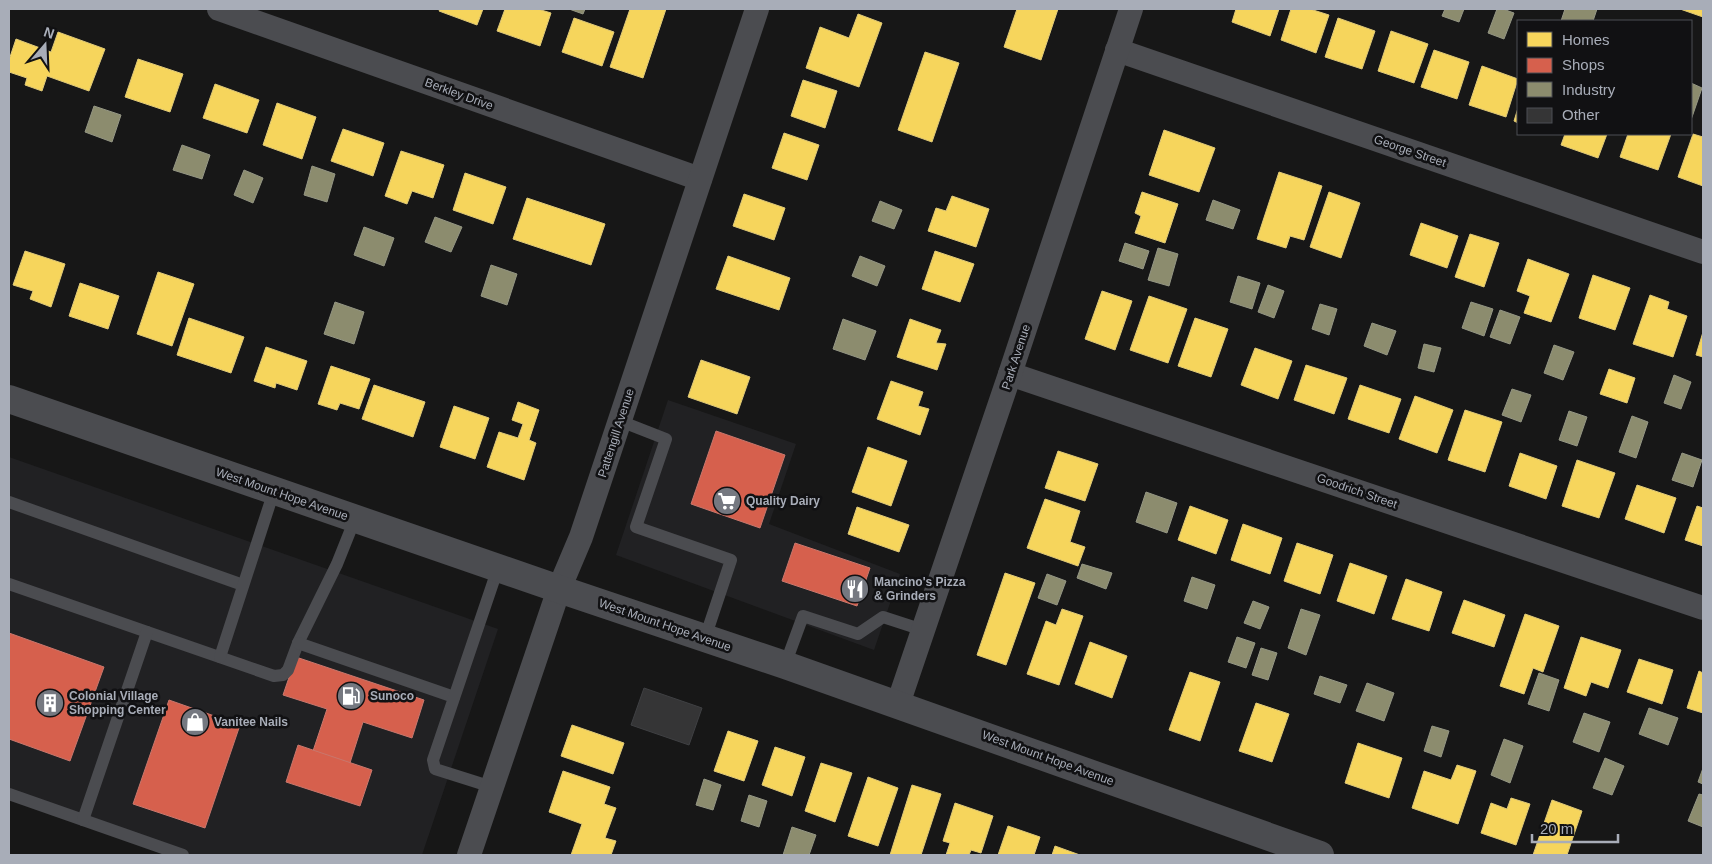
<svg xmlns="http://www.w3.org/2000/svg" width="1712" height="864" viewBox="0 0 1712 864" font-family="Arial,sans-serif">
<rect width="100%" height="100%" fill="#171717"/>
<g fill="#212123">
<path d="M668,400L796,444L769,524L900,574L874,650L616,555Z"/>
<path d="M9,457L498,629L422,855H177L9,795Z"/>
</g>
<g fill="#f6d55c" stroke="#dfc978">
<path d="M440,9H483L477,25L439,11Z"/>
<path d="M505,9H538L551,13L540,46L497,31Z"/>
<path d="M630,9H666L643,78L610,67Z"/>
<path d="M1017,9H1058L1041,60L1004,47Z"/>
<path d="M1236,9H1279L1270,36L1232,22Z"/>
<path d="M1291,9H1310L1329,15L1316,53L1281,40Z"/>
<path d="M1680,9H1703V17Z"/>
<path d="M858,14L882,23L859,87L806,68L820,27L849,38Z"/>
<path d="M574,18L614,32L602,66L562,52Z"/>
<path d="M1338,18L1375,31L1362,69L1325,57Z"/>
<path d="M1391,31L1428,44L1414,83L1378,71Z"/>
<path d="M58,32L105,49L89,91L47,76L42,91L25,85L27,78L9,72V60L16,39L51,52Z"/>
<path d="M1434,50L1469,62L1457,99L1421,87Z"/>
<path d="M925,52L959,63L932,142L898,130Z"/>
<path d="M138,59L183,74L170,112L125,97Z"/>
<path d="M1482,66L1518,79L1506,117L1469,105Z"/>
<path d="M803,80L837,91L825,128L791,116Z"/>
<path d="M215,84L259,100L247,133L203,118Z"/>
<path d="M277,103L316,117L302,159L263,145Z"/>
<path d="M1518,108V123L1514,121Z"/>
<path d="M343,129L384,143L373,176L331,161Z"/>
<path d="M1164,130L1215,148L1199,192L1149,175Z"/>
<path d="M784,133L819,145L807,180L772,168Z"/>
<path d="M1565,134H1607L1598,158L1561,145Z"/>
<path d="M1628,134H1671L1658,170L1620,157Z"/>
<path d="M1693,134L1703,137V186L1678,177Z"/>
<path d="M401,151L444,165L433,198L412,191L407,204L385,196Z"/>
<path d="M1279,172L1322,186L1304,240L1290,236L1286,248L1257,239Z"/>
<path d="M465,173L506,187L493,224L453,210Z"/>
<path d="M1142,192L1178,204L1165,243L1135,233L1141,216L1135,213Z"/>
<path d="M1329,192L1360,203L1341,258L1310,247Z"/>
<path d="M744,194L785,208L774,240L733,226Z"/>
<path d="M952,196L989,209L976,247L928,231L936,208L946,211Z"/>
<path d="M527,198L605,224L591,265L513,239Z"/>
<path d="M1421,223L1458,236L1447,268L1410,255Z"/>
<path d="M1470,234L1499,243L1484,287L1455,277Z"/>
<path d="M25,251L65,264L51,307L30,299L33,291L13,285Z"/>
<path d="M935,251L974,264L960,302L922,289Z"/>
<path d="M728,256L790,278L779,310L716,289Z"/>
<path d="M1528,259L1569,274L1551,322L1524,313L1530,296L1517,291Z"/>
<path d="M158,272L194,284L172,346L137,334Z"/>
<path d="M1593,275L1630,288L1615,330L1579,318Z"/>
<path d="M80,283L119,296L108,329L69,316Z"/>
<path d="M1102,291L1132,301L1115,350L1085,339Z"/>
<path d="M1650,295L1669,302L1667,309L1687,316L1673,357L1633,344Z"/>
<path d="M1149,296L1187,309L1168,363L1130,350Z"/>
<path d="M189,318L244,337L231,373L177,355Z"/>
<path d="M1195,318L1228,329L1211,377L1178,366Z"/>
<path d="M910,319L941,330L936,343L946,344L937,370L897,357Z"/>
<path d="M1703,332V357L1696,355Z"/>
<path d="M266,347L307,361L297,390L276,383L275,388L254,381Z"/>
<path d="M1255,348L1292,361L1278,399L1241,385Z"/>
<path d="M701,360L750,377L737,414L688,397Z"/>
<path d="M1306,365L1347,378L1334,414L1294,400Z"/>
<path d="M331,366L370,379L359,409L340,403L337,410L318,404Z"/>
<path d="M1609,369L1635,378L1627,403L1600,394Z"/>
<path d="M891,381L923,392L918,406L929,409L920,435L877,419Z"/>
<path d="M374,385L425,402L413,437L362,419Z"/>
<path d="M1360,385L1401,399L1389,433L1348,419Z"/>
<path d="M1415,396L1453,410L1437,453L1399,439Z"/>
<path d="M518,402L539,410L529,440L536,443L524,480L487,467L499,432L518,438L523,424L512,420Z"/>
<path d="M454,406L489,418L475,459L440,447Z"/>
<path d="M1465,410L1502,422L1485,472L1448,460Z"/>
<path d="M868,447L907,461L891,506L852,492Z"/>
<path d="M1058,451L1098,464L1085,501L1045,488Z"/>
<path d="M1520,453L1557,466L1546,499L1509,486Z"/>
<path d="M1577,460L1615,473L1599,518L1562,506Z"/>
<path d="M1637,485L1676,498L1664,533L1625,519Z"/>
<path d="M1045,499L1080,511L1070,542L1085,547L1078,566L1027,548Z"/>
<path d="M1190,506L1228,520L1216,554L1178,540Z"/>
<path d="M1697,506L1703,508V546L1685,540Z"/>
<path d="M857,507L909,525L899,552L848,534Z"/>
<path d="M1243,524L1282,538L1270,574L1231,560Z"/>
<path d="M1297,543L1333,555L1320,594L1284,581Z"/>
<path d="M1350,563L1387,576L1374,614L1337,601Z"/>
<path d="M1005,573L1035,583L1006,665L977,655Z"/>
<path d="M1406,579L1442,592L1429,631L1392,619Z"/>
<path d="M1464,600L1505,615L1494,647L1452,633Z"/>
<path d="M1062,609L1083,616L1059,685L1027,674L1046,621L1056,625Z"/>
<path d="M1525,614L1559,626L1543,672L1533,668L1524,694L1500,686Z"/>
<path d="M1581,637L1621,650L1608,688L1591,682L1586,696L1564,688Z"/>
<path d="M1090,642L1127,656L1112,698L1075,684Z"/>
<path d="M1639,659L1673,670L1662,704L1627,692Z"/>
<path d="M1699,671L1703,673V713L1687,708Z"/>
<path d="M1190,672L1220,682L1200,741L1169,730Z"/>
<path d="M1256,703L1289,714L1272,762L1239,751Z"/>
<path d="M572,725L624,743L613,774L561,756Z"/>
<path d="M728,731L758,741L744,781L714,771Z"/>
<path d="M1358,743L1402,758L1389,798L1345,783Z"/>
<path d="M775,747L805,757L792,796L762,785Z"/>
<path d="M821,763L852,773L835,822L805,811Z"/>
<path d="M1457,765L1476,771L1458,824L1412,808L1424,771L1451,780Z"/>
<path d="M563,771L610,787L604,804L616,808L605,838L616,841L611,855H571L582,824L549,812Z"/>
<path d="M868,777L898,788L878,846L848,836Z"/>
<path d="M912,785L941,794L921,855H890Z"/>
<path d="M1511,798L1530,804L1516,845L1481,833L1491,803L1507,809Z"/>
<path d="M1552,800L1582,811L1567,855H1533Z"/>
<path d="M955,803L993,816L981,853L971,850L969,855H946L950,843L943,841Z"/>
<path d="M1008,826L1040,837L1034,855H998Z"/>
<path d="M1055,846L1080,855H1052Z"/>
</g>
<g fill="#d6604d" stroke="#c8776d">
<path d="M716,431L785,455L760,528L691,504Z"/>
<path d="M795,543L870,568L857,606L782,581Z"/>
<path d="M9,633L104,667L70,761L9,739Z"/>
<path d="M296,657L424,700L412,738L363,722L349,766L312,754L327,709L283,695Z"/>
<path d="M169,700L240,725L205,828L133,804Z"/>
<path d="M298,745L372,770L360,806L286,782Z"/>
</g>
<g fill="#8c8c6e" stroke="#949684">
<path d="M569,9H585L583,14Z"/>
<path d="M1445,9H1464L1459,22L1442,16Z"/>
<path d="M1497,9H1503L1514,13L1504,39L1488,33Z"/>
<path d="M1565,9H1597L1593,21H1561Z"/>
<path d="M1691,83L1702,88L1691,120Z"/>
<path d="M94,106L121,115L112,142L85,132Z"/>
<path d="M182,145L210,155L202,179L173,170Z"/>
<path d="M312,166L335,174L327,202L304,195Z"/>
<path d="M244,170L263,178L253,203L234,195Z"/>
<path d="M1213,200L1240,210L1233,229L1206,220Z"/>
<path d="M880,201L902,210L894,229L872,221Z"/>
<path d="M435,217L462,227L451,252L425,242Z"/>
<path d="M364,227L394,238L384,266L354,255Z"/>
<path d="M1125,243L1149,251L1143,269L1119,261Z"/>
<path d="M1158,248L1178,254L1169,286L1148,280Z"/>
<path d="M860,256L885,266L877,286L852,276Z"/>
<path d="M491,265L517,274L507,305L481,296Z"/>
<path d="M1238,276L1260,283L1252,309L1230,302Z"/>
<path d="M1268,285L1284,291L1274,318L1258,312Z"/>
<path d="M335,302L364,312L354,344L324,334Z"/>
<path d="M1471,302L1493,309L1484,336L1462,328Z"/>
<path d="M1320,304L1337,309L1329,335L1312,329Z"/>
<path d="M1500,310L1520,317L1510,344L1490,337Z"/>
<path d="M843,319L876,331L865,360L833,349Z"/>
<path d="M1372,323L1396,331L1387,355L1364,346Z"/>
<path d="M1424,344L1441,348L1434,372L1418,368Z"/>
<path d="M1554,345L1574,352L1563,380L1544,373Z"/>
<path d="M1674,375L1691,382L1681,409L1664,403Z"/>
<path d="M1512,389L1531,395L1521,422L1502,415Z"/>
<path d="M1569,411L1587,417L1577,446L1559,440Z"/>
<path d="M1632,416L1648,422L1636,458L1619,452Z"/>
<path d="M1682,453L1702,460L1693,487L1672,480Z"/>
<path d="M1146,492L1177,503L1167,533L1136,522Z"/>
<path d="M1082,564L1112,573L1106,589L1077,578Z"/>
<path d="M1047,574L1066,581L1057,605L1038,598Z"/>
<path d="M1192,577L1215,585L1207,609L1184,601Z"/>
<path d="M1253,601L1269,607L1260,629L1244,623Z"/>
<path d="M1301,609L1320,615L1306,655L1288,648Z"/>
<path d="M1237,637L1255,643L1246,668L1228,662Z"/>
<path d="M1261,648L1277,653L1268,680L1252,675Z"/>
<path d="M1539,673L1559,680L1549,711L1528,704Z"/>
<path d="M1320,676L1347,685L1340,703L1314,694Z"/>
<path d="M1367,683L1394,693L1384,721L1356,711Z"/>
<path d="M1649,708L1678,718L1668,745L1639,734Z"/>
<path d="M1584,713L1610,722L1599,752L1573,742Z"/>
<path d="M1432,726L1449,731L1441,757L1424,751Z"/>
<path d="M1504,739L1523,746L1510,783L1491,775Z"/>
<path d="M1605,758L1624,766L1612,795L1593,788Z"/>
<path d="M1703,768V784L1698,782Z"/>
<path d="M704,779L721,785L713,810L696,805Z"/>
<path d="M1699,794L1703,795V827L1688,821Z"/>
<path d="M749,795L767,801L759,827L741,821Z"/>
<path d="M792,827L816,835L809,855H783Z"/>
</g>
<path fill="#353536" stroke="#3f4043" d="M644,688L702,708L689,745L631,725Z"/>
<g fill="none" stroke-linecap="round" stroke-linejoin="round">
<g stroke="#4b4c50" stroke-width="12">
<path d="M620,421L666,439L636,527L731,560L705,638"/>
<path d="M9,502L243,585"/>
<path d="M9,584L274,676L283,675L288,670L298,643L337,564L355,519"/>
<path d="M298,643L454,697"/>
<path d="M220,657L274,491"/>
<path d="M785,665L803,616L858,634L883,617L923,630"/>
<path d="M492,787L435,769L433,760L498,568"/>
<path d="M9,794L183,855"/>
<path d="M83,820L147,632"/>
</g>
<g stroke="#4b4c50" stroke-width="24">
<path d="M219,9L700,179"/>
<path d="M1117,50L1703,252"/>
<path d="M1010,374L1703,608"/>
<path d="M898,704L1010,374L1131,9"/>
<path d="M469,855L559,589L581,537L757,9"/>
</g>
<path stroke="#4b4c50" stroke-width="28" d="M9,399L559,589L785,665L1320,855"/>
</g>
<defs>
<symbol id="supermarket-disc" viewBox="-11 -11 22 22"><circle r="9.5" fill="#757880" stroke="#111113"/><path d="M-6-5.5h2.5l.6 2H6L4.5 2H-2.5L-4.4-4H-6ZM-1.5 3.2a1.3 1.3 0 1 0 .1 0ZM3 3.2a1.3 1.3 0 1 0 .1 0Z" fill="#fff"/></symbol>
<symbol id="restaurant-disc" viewBox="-11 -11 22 22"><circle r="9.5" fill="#757880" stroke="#111113"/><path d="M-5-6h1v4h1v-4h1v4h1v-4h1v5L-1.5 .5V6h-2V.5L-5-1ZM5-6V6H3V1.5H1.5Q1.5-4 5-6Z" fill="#fff"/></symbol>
<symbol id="fuel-disc" viewBox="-11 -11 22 22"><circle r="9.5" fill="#757880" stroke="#111113"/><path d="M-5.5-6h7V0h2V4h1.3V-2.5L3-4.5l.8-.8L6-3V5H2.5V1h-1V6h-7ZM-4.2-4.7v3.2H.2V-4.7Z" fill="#fff"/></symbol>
<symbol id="building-disc" viewBox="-11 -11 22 22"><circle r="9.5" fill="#757880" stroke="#111113"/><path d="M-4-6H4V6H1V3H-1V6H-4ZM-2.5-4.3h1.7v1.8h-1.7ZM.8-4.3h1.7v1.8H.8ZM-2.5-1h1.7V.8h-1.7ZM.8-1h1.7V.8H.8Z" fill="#fff"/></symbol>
<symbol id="shop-disc" viewBox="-11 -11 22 22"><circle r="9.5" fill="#757880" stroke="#111113"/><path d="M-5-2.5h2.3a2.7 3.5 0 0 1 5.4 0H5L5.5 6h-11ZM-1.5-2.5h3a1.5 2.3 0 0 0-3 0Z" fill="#fff"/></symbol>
</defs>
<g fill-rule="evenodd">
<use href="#supermarket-disc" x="711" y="485" width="32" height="32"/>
<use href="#restaurant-disc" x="839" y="573" width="32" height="32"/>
<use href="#fuel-disc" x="335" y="680" width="32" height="32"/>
<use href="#building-disc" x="34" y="687" width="32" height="32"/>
<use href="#shop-disc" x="179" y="706" width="32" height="32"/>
</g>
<g text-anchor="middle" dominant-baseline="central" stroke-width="5" stroke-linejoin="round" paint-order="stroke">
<g font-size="12" fill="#a8adb8" stroke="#111113">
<text transform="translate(459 94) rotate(20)">Berkley Drive</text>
<text transform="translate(1410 151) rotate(19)">George Street</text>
<text transform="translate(1016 357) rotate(-72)">Park Avenue</text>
<text transform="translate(616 433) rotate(-72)">Pattengill Avenue</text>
<text transform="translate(1357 491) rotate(19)">Goodrich Street</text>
<text transform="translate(282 494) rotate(19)">West Mount Hope Avenue</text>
<text transform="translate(665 625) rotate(19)">West Mount Hope Avenue</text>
<text transform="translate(1048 758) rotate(20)">West Mount Hope Avenue</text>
</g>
<g font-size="12" font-weight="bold" fill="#a8adb8" stroke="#111113" text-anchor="start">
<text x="746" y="501">Quality Dairy</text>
<text x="874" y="582">Mancino's Pizza<tspan x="874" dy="14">&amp; Grinders</tspan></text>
<text x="69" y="696">Colonial Village<tspan x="69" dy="14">Shopping Center</tspan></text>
<text x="370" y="696">Sunoco</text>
<text x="214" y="722">Vanitee Nails</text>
</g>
</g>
<rect width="1712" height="864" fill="none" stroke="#a8adb8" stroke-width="20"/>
<rect x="1517" y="20" width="175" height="115" fill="#111113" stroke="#4d4f55"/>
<rect x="1527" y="32" width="25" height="15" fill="#f6d55c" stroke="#4d4f55"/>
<text x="1562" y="45" font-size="15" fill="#a8adb8">Homes</text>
<rect x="1527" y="58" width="25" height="15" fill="#d6604d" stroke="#4d4f55"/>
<text x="1562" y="70" font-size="15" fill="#a8adb8">Shops</text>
<rect x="1527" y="82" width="25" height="15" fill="#8c8c6e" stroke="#4d4f55"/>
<text x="1562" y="95" font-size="15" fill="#a8adb8">Industry</text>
<rect x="1527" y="108" width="25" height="15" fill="#353536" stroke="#4d4f55"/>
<text x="1562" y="120" font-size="15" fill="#a8adb8">Other</text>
<g transform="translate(45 45) rotate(19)" stroke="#111113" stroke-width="4" paint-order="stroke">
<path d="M0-4L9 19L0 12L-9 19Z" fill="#a8adb8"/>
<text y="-8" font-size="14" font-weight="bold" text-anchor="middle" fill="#a8adb8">N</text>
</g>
<path d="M1532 834v8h86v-8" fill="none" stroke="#a8adb8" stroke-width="2.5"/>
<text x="1540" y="834" font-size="15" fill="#a8adb8" stroke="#111113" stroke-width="4" paint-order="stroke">20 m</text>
</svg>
